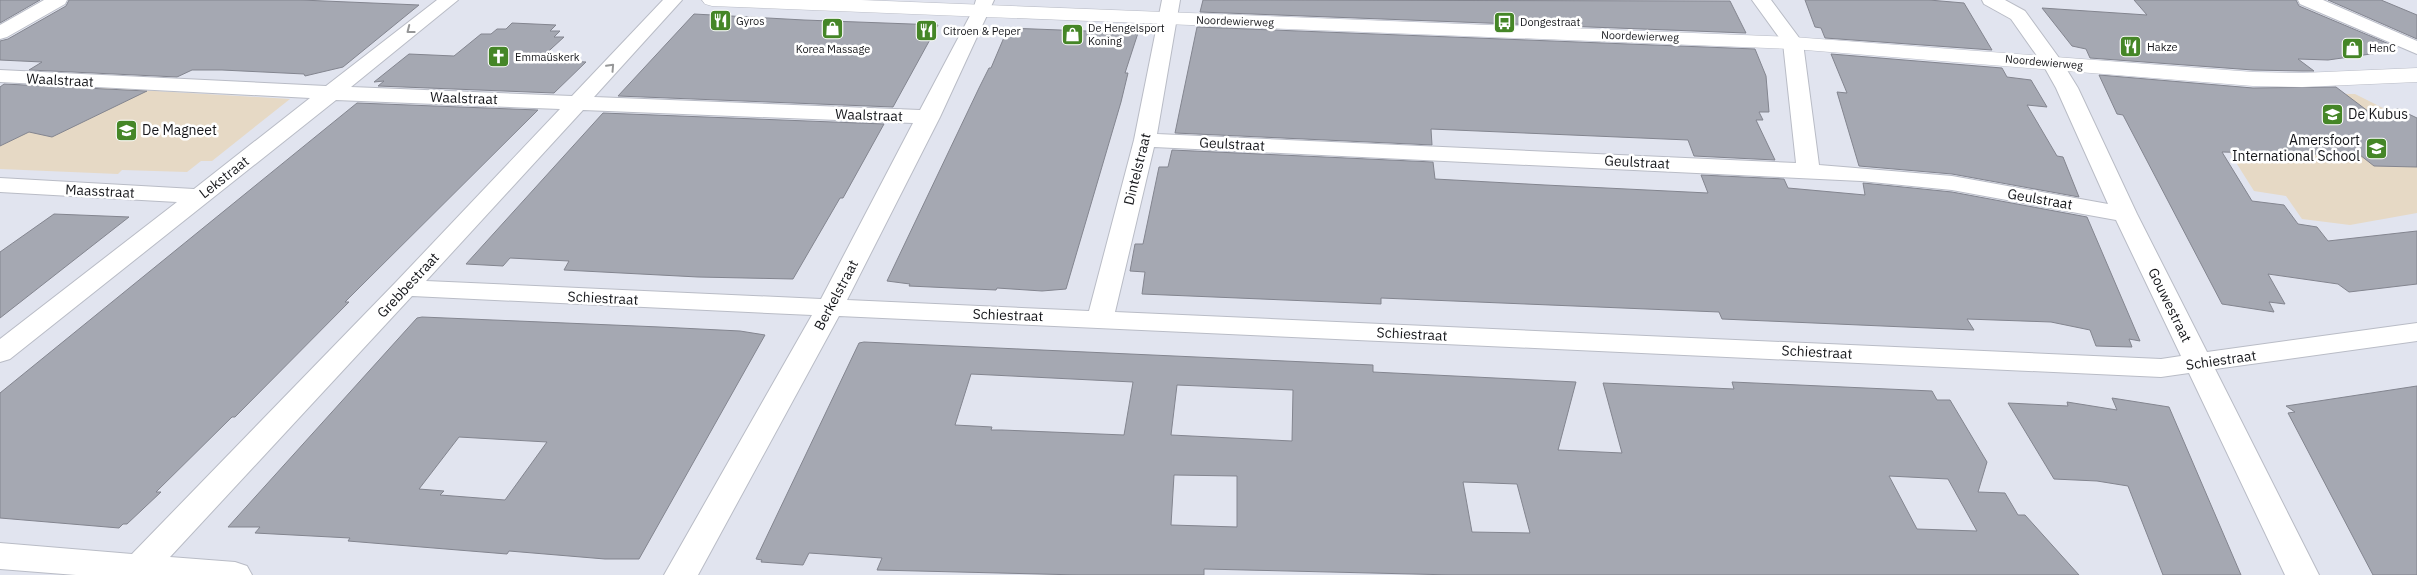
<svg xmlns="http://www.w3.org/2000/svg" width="2417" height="575" viewBox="0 0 2417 575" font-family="'IBM Plex Sans',sans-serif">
<rect width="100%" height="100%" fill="#e1e4ef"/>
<g fill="#e6d9c5">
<path d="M55,85L290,99L212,161H201L187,172L122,170L118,174L0,169V87L45,89Z"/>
<path d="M2253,93L2355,94L2417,125V213L2350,225L2302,219L2286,196L2254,191L2230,153L2326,155Z"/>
</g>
<g fill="#a5a8b2" stroke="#83858f" fill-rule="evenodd">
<path d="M0,0H40L0,23Z"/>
<path d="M69,0H301L419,5L343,67L305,76L304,74L222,70H192L177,77L29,70L42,62L0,60V41L8,39L66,6Z"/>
<path d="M1203,0L1730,1L1746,33L1200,12Z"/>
<path d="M1805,0H1929L1964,3L1992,50L1825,38L1821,28L1815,27Z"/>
<path d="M2134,0H2296L2299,6L2394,46L2387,48L2392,51L2328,60L2298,59L2314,71H2302L2253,70L2090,58L2086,49L2072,46L2042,8L2147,15Z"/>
<path d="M2328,0H2381L2417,15V39Z"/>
<path d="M694,14L804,20L938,25L893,107L618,96Z"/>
<path d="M512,23L556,25L550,31H560L554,37H564L539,60L586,62L554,93L378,86L384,81L374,82L409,54L454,56L481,34H491L497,29H506Z"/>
<path d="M1197,27L1755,49L1766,76L1769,112H1759L1763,120H1756L1775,160L1694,156L1688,140L1431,129L1432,145L1175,133Z"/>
<path d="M1008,28L1138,33L1125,73H1128L1121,102L1066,289L1042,291L997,288L996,290L909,286L910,284L887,281L979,88L989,68H991Z"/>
<path d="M1831,54L2002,68L2007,77L2031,80L2047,107L2027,105L2057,156L2063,157L2079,197L1952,174L1859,166L1837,92L1847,93Z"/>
<path d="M2099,75L2253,88L2336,87L2373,115L2398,109L2417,118V167L2374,166L2360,155L2222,152L2252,201L2284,205L2298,224L2317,227L2328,241L2417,231V284L2349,292L2338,284L2268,274L2285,304L2269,302L2274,312L2222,304L2123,115L2117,114Z"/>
<path d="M4,84L147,91L52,137L29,132L0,146V87Z"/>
<path d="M357,103L538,110L359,288L345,302H349L235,417H232L156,492H161L127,524H123L119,528L0,518V393Z"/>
<path d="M603,113L884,124L843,198H840L793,279L698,277L564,270L569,261L510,258L503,266L466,264Z"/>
<path d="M1172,150L1433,162L1435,179L1545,185L1708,193L1701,175L1784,179L1788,188L1865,195L1863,183L1952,192L2087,217L2140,341L2129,339L2132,347L2096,346L2090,330L2051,322L1967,319L1974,330L1722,319L1719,312L1381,298V304L1142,294L1145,272L1130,271L1135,244H1143L1159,167H1168Z"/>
<path d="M54,214L129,217L0,318V252Z"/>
<path d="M422,317L660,327L740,331L765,335L639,559H605L509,551L507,554L348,541L350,538L255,533L260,527H228L417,318ZM459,437L547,442L505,500L440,495L444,491L419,489Z"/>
<path d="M864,342L1373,365V372L1576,382L1558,450L1622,453L1603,383L1734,389L1732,382L1932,391L1937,400H1950L1987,462L1978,492L2005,493L2018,515H2025L2079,575H1454L1204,569V575H1080L877,570L882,558L809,553L803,565L761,562L762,560L756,559L859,343ZM971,374L1133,382L1124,435L1002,430H991L992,427L955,425ZM1177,385L1293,390L1292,441L1171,435ZM1174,475L1237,476V527L1171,525ZM1889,476L1948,479L1977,531L1917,529ZM1463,482L1517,484L1530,533L1472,532Z"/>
<path d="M2417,386V575H2373L2288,413L2295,412L2286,406Z"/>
<path d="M2112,398L2169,407L2241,575H2163L2128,486L2097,481L2054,479L2008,403L2068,406L2067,402L2117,410Z"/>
</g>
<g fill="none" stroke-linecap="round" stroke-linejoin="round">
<defs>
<g id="minor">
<path d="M44,0H67L65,4L7,37L0,39V25Z"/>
<path d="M437,0H458L351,87L572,96L663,0H682L594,97L920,110L973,10L976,0H994L940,117L847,300L1089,311L1134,140L1162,0H1180L1157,134L1796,163L1783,43L1752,0H1771L1803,43L1819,165L1952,176L2108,204L2056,88L2042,63L2011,19L1984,4L1982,0H2005L2025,11L2062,62L2078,88L2137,214L2207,352L2417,323V341L2215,369L2319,575H2285L2189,373L2161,377L839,316L698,575H664L812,315L412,296L170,557L235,562L247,566L252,575H76L0,569V543L132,554L396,282L560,109L336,100L10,359L0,362V339L177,202L0,192V178L194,189L310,98L0,82V70L326,86ZM583,110L913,123L821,299L426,281ZM1154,147L1861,181L1952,190L2116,220L2181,356L2161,359L1115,312Z"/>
<path d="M2298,0H2323L2417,41V54L2300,4Z"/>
</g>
<path id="tertiary" d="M702,0H861L1793,37L2253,72L2302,73L2417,68V82L2302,87L2253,86L1793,49L712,6L705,4Z"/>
</defs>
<use href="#minor" stroke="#b9bcc6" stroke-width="2"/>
<use href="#tertiary" stroke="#b9bcc6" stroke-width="1"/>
<use href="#minor" fill="#fff" fill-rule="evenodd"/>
<use href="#tertiary" fill="#fff" fill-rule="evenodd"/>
</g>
<defs><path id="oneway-chevron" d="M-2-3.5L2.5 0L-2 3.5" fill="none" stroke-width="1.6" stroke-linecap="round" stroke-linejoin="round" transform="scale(1.25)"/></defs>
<g stroke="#969798">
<use href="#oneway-chevron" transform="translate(410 30) rotate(142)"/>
<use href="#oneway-chevron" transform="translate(611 67) rotate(-47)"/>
</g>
<defs>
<symbol id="restaurant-square" viewBox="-11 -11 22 22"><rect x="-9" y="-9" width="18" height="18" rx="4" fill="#458627" stroke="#fff"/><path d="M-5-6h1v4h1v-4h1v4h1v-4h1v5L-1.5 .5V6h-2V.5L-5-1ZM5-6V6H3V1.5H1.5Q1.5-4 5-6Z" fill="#fff"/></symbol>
<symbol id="bus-square" viewBox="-11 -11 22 22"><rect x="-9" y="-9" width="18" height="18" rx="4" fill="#458627" stroke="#fff"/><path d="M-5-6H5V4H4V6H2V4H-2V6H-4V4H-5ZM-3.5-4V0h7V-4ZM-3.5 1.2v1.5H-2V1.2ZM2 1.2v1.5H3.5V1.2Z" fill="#fff"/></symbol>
<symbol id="shop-square" viewBox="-11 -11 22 22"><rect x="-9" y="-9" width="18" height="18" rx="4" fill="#458627" stroke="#fff"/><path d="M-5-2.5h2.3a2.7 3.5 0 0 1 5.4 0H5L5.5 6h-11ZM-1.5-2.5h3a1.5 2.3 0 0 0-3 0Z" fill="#fff"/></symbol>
<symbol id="church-square" viewBox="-11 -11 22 22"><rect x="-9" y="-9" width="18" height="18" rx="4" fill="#458627" stroke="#fff"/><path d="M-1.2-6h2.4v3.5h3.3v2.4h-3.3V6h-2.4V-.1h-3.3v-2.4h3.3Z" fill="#fff"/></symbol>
<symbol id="school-square" viewBox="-11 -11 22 22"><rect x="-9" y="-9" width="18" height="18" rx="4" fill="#458627" stroke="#fff"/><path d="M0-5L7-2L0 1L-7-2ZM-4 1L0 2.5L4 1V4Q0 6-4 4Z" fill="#fff"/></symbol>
</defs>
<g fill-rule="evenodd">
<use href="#restaurant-square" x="708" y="8" width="25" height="25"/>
<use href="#bus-square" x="1492" y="10" width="25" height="25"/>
<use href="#shop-square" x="820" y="16" width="25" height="25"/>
<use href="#restaurant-square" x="914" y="18" width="25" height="25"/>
<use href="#shop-square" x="1060" y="22" width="25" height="25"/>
<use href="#restaurant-square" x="2118" y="34" width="25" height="25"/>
<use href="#shop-square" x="2340" y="36" width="25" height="25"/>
<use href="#church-square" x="486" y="44" width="25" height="25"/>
<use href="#school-square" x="2320" y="102" width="25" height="25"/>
<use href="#school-square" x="114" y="118" width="25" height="25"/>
<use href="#school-square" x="2364" y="136" width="25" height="25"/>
</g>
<g text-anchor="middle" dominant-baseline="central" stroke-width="5" stroke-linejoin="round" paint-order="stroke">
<g font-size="11" fill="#16171b" stroke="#fff" text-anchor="start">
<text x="736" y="21">Gyros</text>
<text x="1520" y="22">Dongestraat</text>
<text x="1088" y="28">De Hengelsport<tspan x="1088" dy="13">Koning</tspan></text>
<text x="943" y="31">Citroen &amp; Peper</text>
<text x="2147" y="47">Hakze</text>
<text x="2369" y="48">HenC</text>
<text x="833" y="49" text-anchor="middle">Korea Massage</text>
<text x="515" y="57">Emmaüskerk</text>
</g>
<g font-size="11" fill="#16171b" stroke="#fff">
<text transform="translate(1235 21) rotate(2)">Noordewierweg</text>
<text transform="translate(1640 36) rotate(2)">Noordewierweg</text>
<text transform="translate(2044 62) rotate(5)">Noordewierweg</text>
</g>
<g font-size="14" fill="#16171b" stroke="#fff">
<text transform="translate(60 80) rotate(3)">Waalstraat</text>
<text transform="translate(464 98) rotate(2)">Waalstraat</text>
<text transform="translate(869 115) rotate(2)">Waalstraat</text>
<text transform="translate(1232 144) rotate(3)">Geulstraat</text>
<text transform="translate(1637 162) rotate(3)">Geulstraat</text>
<text transform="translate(1137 169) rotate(-76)">Dintelstraat</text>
<text transform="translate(224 177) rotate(-38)">Lekstraat</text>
<text transform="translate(100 191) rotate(3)">Maasstraat</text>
<text transform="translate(2040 199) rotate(10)">Geulstraat</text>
<text transform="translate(408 285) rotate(-47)">Grebbestraat</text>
<text transform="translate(836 295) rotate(-62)">Berkelstraat</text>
<text transform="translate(603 298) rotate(3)">Schiestraat</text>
<text transform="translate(2170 305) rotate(64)">Gouwestraat</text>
<text transform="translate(1008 315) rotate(2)">Schiestraat</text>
<text transform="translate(1412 334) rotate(3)">Schiestraat</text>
<text transform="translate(1817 352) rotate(3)">Schiestraat</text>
<text transform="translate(2221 360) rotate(-8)">Schiestraat</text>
</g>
<g font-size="14" fill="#16171b" stroke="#fff" text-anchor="start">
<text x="2348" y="114">De Kubus</text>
<text x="142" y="130">De Magneet</text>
<text x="2360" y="140" text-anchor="end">Amersfoort<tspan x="2360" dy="16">International School</tspan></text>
</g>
</g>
</svg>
